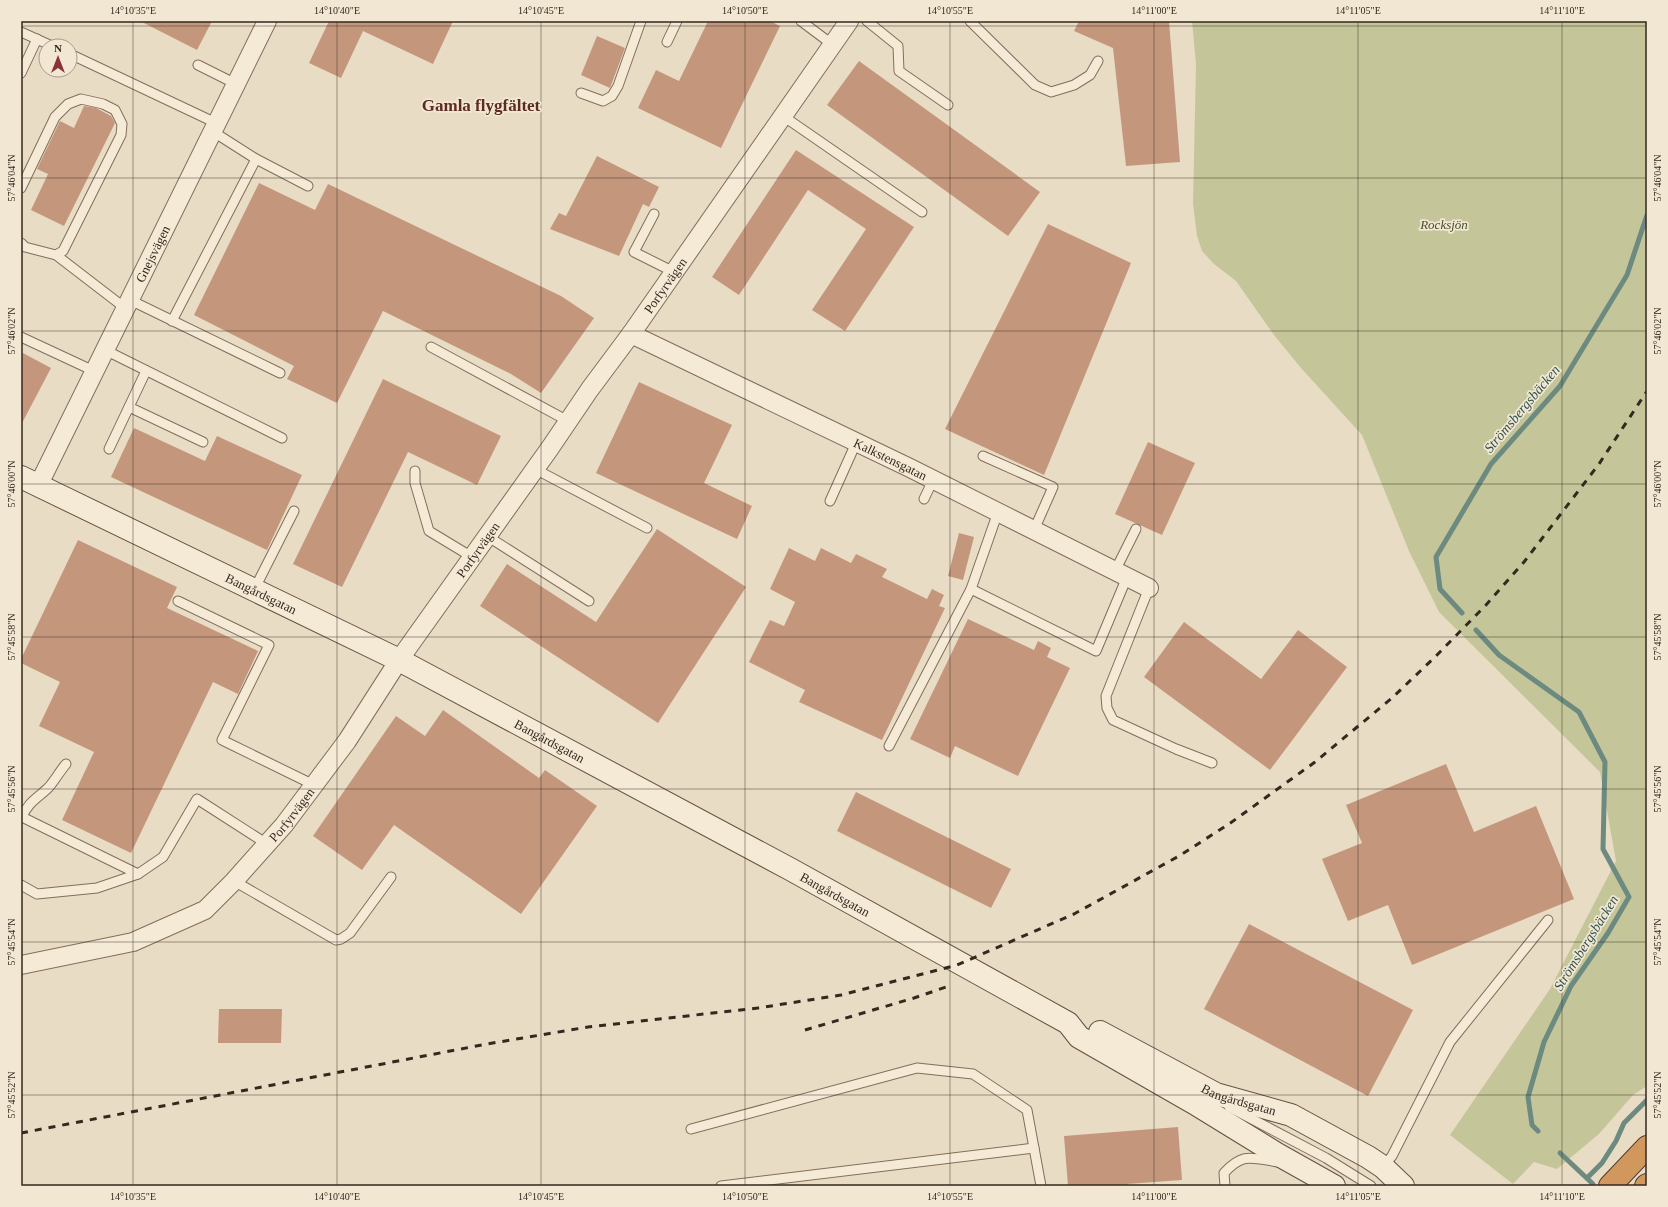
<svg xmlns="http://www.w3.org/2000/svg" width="1668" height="1207" viewBox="0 0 1668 1207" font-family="Georgia,serif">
<rect width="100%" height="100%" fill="#e9dcc4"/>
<path fill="#c4c699" d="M1192,21H1647V1086L1633,1095L1599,1134L1557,1169L1534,1162L1513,1184L1450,1135L1550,989L1616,861L1600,772L1439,612L1409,551L1362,435L1301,368L1274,335L1236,281L1214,264L1202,251L1197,236L1193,204L1196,64Z"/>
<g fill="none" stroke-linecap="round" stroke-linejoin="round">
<g stroke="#6d8a81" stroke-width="5">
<path d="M1462,613L1440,589L1436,557L1491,464L1560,386L1627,275L1647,215"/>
<path d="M1476,630L1499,655L1579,712L1605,762L1603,849L1629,897L1608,933L1571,986L1544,1042L1528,1097L1532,1125L1538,1131"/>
<path d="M1560,1153L1593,1184"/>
<path d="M1587,1178L1602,1163L1616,1141L1624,1123L1647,1100"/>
</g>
</g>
<g fill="#c4977d">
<path d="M140,21H212L197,50Z"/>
<path d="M329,21H453L433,64L363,31L341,78L309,63Z"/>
<path d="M708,21H770L780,26L721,148L638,108L656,70L679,81Z"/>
<path d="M1079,21H1169L1180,162L1126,166L1113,48L1074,31Z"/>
<path d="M597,36L625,48L610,88L581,75Z"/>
<path d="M859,61L1040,192L1008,236L827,105Z"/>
<path d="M84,106L96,108L111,116L115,123L64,226L31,210L48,174L37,169L60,121L74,128Z"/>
<path d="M796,150L914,227L845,331L812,310L866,229L808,190L739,295L712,277Z"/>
<path d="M597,156L659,187L649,207L643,204L619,256L550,229L559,213L566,216Z"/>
<path d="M259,183L315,210L328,184L561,296L594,318L541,393L511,374L383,311L337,403L287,379L294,366L194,315Z"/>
<path d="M1048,224L1131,263L1044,475L945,429Z"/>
<path d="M21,352L51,368L21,425Z"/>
<path d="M383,379L501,436L477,485L408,452L342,587L293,564Z"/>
<path d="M639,382L732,425L704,483L752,506L737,539L596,473Z"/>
<path d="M134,428L205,461L217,436L302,475L267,550L111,477Z"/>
<path d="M1148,442L1195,463L1162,535L1115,514Z"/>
<path d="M657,529L746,587L658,723L480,606L507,564L596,622Z"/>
<path d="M959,533L974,537L963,580L948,576Z"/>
<path d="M78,540L177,587L167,608L258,651L238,694L213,682L131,853L62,820L94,752L39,726L60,682L21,663V659Z"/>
<path d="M789,548L815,561L821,548L851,563L856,554L887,569L882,577L927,599L932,589L944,595L939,606L945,608L882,740L799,702L805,690L749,662L770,620L784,626L795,602L770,589Z"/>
<path d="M968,619L1034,650L1038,641L1051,648L1047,657L1070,668L1018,776L955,746L950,758L910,739Z"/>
<path d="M1184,622L1261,679L1298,630L1347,667L1270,770L1144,677Z"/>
<path d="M443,710L539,778L545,770L597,806L521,914L394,825L362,870L313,836L396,716L425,736Z"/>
<path d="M1446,764L1474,832L1536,806L1574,899L1412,965L1388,905L1348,921L1322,859L1362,843L1346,805Z"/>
<path d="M856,792L1011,869L991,908L837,831Z"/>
<path d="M1249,924L1413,1010L1368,1096L1204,1009Z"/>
<path d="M219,1009H282L281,1043H218Z"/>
<path d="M1178,1127L1182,1180L1127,1184L1128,1186H1068L1064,1136Z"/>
</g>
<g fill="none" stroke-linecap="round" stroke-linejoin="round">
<defs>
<g id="service">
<path d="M801,21L833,45"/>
<path d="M867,21L898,46L899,71L948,105"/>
<path d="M970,21L1035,85L1051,92L1074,85L1090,75L1098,61"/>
<path d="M21,32L52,46"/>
<path d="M667,42L677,21"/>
<path d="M70,54L216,123"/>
<path d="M198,65L236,84"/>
<path d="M21,73L37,39"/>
<path d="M581,93L603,101L612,96L618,86L641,21"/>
<path d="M783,116L922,212"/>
<path d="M256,159L308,186"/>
<path d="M21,188L55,117L68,104L81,99L103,104L115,110L122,124L121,135L63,251L56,255"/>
<path d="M654,214L634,252L674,272"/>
<path d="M21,243L25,247L56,255L125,308"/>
<path d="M130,300L280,373"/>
<path d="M172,321L256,159L212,131"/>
<path d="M21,337L94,371"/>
<path d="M431,347L568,421"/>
<path d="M105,350L282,438"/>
<path d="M129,407L203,442"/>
<path d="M109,449L146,371"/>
<path d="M983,456L1053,487L1034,530"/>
<path d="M535,469L647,528"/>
<path d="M415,471V483L429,531L472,557"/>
<path d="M924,499L933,480"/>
<path d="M830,501L856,443"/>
<path d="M487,536L589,601"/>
<path d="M1115,571L1136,529"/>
<path d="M1149,588L1106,696L1107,708L1113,720L1176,749L1212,763"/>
<path d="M971,589L1096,651L1127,577"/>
<path d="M254,590L294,511"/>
<path d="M178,601L269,645L222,740L314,785"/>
<path d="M889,746L971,589L998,512"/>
<path d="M66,764C60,771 55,780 49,787C38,798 28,802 22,817L138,874L163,857L197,799L267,844"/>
<path d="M234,881L336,940L341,939L350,933L391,877"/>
<path d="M21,885L37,894L97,888L138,874"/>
<path d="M1229,1107L1326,1158L1371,1186"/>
<path d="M691,1129L917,1068L973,1074L1027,1110L1041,1186"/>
<path d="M1383,1167L1392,1156L1450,1042L1548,920"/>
<path d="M721,1186L1034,1148"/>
<path d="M1225,1186L1224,1173C1243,1152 1252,1158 1278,1162"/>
</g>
<g id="minor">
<path id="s1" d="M631,334L910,468L1149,588"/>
<path id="s2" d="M38,486L267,21"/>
<path id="s3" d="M21,965L133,942L205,910L234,881L284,825L347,741L399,660L550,448L590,389L631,334L849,21"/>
</g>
<g id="secondary">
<path id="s4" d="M21,477L399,660L790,869L1068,1023L1079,1037L1194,1103L1277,1154L1334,1186"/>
<path id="s5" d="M1100,1032L1216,1094L1291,1115L1368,1157L1383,1167L1403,1186"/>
</g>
<g id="motorway">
<path d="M1610,1186L1647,1147"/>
<path d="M1646,1186L1647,1185"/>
</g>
</defs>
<use href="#service" stroke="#826e5c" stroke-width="11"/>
<use href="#minor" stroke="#826e5c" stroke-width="20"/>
<use href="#secondary" stroke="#64503f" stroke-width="24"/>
<use href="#motorway" stroke="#503d30" stroke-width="24"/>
<use href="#service" stroke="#f5ead6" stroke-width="9"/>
<use href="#minor" stroke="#f5ead6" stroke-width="18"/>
<use href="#secondary" stroke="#f5ead6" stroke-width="22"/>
<use href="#motorway" stroke="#d1975d" stroke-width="22"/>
<g stroke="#34281f" stroke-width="3" stroke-dasharray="7 7" stroke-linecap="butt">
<path d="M805,1030L914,998L949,986"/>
<path d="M21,1133L487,1044L588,1027L758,1008L841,995L957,965L1074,914L1179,856L1229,824L1315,762L1392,698L1436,656L1486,605L1524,562L1599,464L1647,391"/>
</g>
</g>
<path fill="none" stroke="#34281f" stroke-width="1" stroke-opacity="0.45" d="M133,21V1186M337,21V1186M541,21V1186M745,21V1186M950,21V1186M1154,21V1186M1358,21V1186M1562,21V1186M21,26H1647M21,178H1647M21,331H1647M21,484H1647M21,637H1647M21,789H1647M21,942H1647M21,1095H1647"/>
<g text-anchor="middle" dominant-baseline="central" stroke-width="3.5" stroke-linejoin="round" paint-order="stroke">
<g font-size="13" font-style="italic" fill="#464e27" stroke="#f2e7d3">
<text x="1444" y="224">Rocksjön</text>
</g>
<g font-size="13" fill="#34281f" stroke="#f2e7d3">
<text stroke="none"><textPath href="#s2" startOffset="259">Gnejsvägen</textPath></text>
<text stroke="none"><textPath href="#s3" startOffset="970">Porfyrvägen</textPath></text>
<text stroke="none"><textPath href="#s1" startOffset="288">Kalkstensgatan</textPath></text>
<text stroke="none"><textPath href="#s3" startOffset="646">Porfyrvägen</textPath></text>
<text stroke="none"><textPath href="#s4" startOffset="267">Bangårdsgatan</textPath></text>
<text stroke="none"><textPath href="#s4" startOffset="591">Bangårdsgatan</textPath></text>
<text stroke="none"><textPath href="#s3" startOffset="322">Porfyrvägen</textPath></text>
<text stroke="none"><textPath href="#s4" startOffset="915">Bangårdsgatan</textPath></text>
<text stroke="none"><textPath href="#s5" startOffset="155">Bangårdsgatan</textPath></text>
</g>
<g font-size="14" font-style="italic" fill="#2f524e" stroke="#f2e7d3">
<text transform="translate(1522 409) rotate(-50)">Strömsbergsbäcken</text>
<text transform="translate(1586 943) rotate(-58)">Strömsbergsbäcken</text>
</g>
<g font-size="17" font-weight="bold" fill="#5c2b22" stroke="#f2e7d3">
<text x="481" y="105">Gamla flygfältet</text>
</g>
</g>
<rect width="1668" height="1207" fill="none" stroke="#f2e7d3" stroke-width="44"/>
<g transform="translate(58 58)"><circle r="19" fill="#f2e7d3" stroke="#a69b8b"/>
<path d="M0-3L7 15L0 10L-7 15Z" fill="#8b3238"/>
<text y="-6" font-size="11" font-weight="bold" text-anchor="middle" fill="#34281f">N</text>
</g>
<rect x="22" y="22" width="1624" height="1163" fill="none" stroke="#34281f" stroke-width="1.5"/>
<g font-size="10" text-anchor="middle" fill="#34281f">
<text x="133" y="14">14°10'35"E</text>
<text x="337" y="14">14°10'40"E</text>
<text x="541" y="14">14°10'45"E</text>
<text x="745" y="14">14°10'50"E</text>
<text x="950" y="14">14°10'55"E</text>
<text x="1154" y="14">14°11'00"E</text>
<text x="1358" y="14">14°11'05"E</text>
<text x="1562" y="14">14°11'10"E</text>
<text transform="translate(11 178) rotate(-90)" y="4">57°46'04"N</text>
<text transform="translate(1657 178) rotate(-90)" y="4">57°46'04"N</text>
<text transform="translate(11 331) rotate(-90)" y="4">57°46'02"N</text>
<text transform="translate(1657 331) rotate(-90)" y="4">57°46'02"N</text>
<text transform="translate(11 484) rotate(-90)" y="4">57°46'00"N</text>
<text transform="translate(1657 484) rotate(-90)" y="4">57°46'00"N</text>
<text transform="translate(11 637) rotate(-90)" y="4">57°45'58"N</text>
<text transform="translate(1657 637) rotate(-90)" y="4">57°45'58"N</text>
<text transform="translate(11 789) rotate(-90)" y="4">57°45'56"N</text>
<text transform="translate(1657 789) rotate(-90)" y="4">57°45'56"N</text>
<text transform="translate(11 942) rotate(-90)" y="4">57°45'54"N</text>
<text transform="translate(1657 942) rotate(-90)" y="4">57°45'54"N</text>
<text transform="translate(11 1095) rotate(-90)" y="4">57°45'52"N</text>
<text transform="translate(1657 1095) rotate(-90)" y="4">57°45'52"N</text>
<text x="133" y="1200">14°10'35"E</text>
<text x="337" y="1200">14°10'40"E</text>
<text x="541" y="1200">14°10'45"E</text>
<text x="745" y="1200">14°10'50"E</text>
<text x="950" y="1200">14°10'55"E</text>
<text x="1154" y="1200">14°11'00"E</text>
<text x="1358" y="1200">14°11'05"E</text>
<text x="1562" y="1200">14°11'10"E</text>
</g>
</svg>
